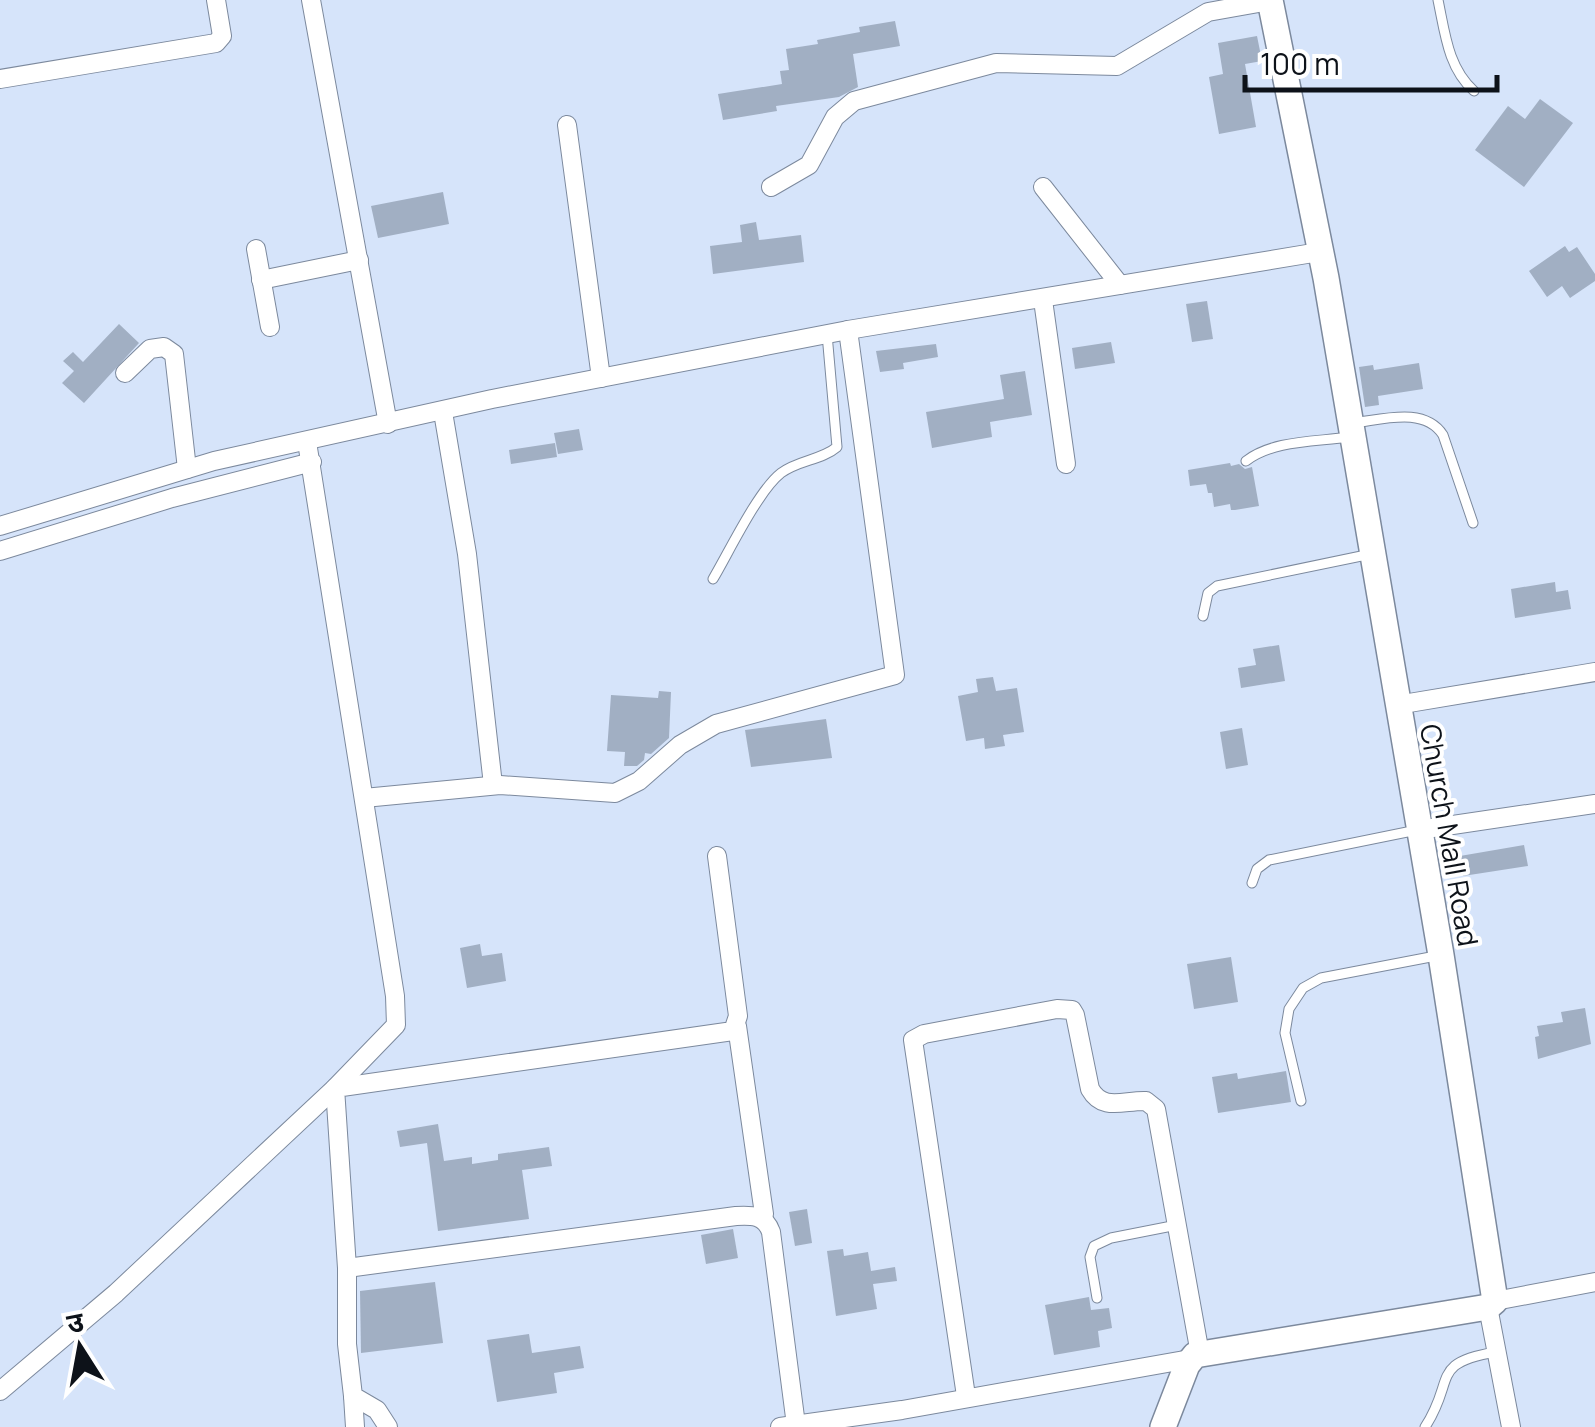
<svg xmlns="http://www.w3.org/2000/svg" width="1595" height="1427" viewBox="0 0 1595 1427" font-family="Manrope,'Noto Sans Devanagari',sans-serif">
<rect width="100%" height="100%" fill="#d6e4fa"/>
<g fill="#a1afc3">
<path d="M895,21L900,46L853,54L858,87L839,97L776,106L777,111L723,120L718,94L782,84L780,71L789,70L786,49L818,44L817,40L860,32L859,27Z"/>
<path d="M1257,36L1262,61L1245,64L1256,127L1219,134L1209,77L1223,74L1218,43Z"/>
<path d="M1540,99L1573,123L1524,187L1475,150L1508,106L1525,119Z"/>
<path d="M443,192L449,224L378,238L371,206Z"/>
<path d="M756,222L759,240L801,235L804,262L713,274L710,246L742,242L740,225Z"/>
<path d="M1565,246L1569,252L1577,247L1595,274V281L1570,298L1562,286L1547,297L1529,271Z"/>
<path d="M1207,301L1213,339L1192,342L1186,304Z"/>
<path d="M119,324L139,343L84,403L62,383L74,371L63,361L73,352L83,362Z"/>
<path d="M1111,342L1115,363L1075,369L1072,348Z"/>
<path d="M936,344L938,357L903,363L904,369L880,372L876,351Z"/>
<path d="M1419,363L1423,389L1378,396L1379,405L1365,407L1359,367L1373,365L1374,370Z"/>
<path d="M1025,371L1032,415L990,422L992,437L932,448L926,412L1004,399L1000,375Z"/>
<path d="M579,429L583,450L558,454L554,433Z"/>
<path d="M555,443L557,457L511,464L509,450Z"/>
<path d="M1230,463L1231,466L1239,464L1245,469L1252,467L1259,506L1235,510H1231L1230,504L1214,507L1212,493H1208L1206,484L1190,486L1188,470Z"/>
<path d="M1555,582L1556,592L1568,590L1571,609L1515,618L1511,589Z"/>
<path d="M1279,645L1285,681L1241,688L1238,668L1256,665L1253,649Z"/>
<path d="M993,677L996,691L1017,688L1024,732L1003,735L1005,746L985,749L984,738L966,741L958,696L978,692L976,679Z"/>
<path d="M659,691L671,692L669,738L651,754L645,753L644,760L637,766H624L625,752L607,751L611,695L658,698Z"/>
<path d="M826,719L832,758L751,767L745,730Z"/>
<path d="M1242,728L1248,765L1226,769L1220,732Z"/>
<path d="M1524,845L1528,866L1463,876L1460,856Z"/>
<path d="M480,944L482,956L502,953L506,981L467,988L460,948Z"/>
<path d="M1231,957L1238,1002L1194,1009L1187,964Z"/>
<path d="M1585,1008L1591,1044L1538,1059L1535,1037L1539,1036L1537,1026L1563,1022L1561,1012Z"/>
<path d="M1286,1071L1291,1102L1218,1113L1212,1077L1237,1073L1238,1079Z"/>
<path d="M438,1124L444,1161L472,1157V1164L498,1160V1154L549,1147L552,1166L522,1170L529,1219L438,1231L427,1143L400,1147L397,1131Z"/>
<path d="M807,1209L812,1243L795,1246L789,1212Z"/>
<path d="M733,1229L738,1258L706,1264L701,1235Z"/>
<path d="M843,1249L844,1256L868,1252L871,1271L895,1267L897,1281L873,1284L877,1309L836,1316L827,1251Z"/>
<path d="M435,1282L443,1343L361,1353L360,1291Z"/>
<path d="M1089,1297L1091,1310L1109,1308L1112,1328L1098,1331L1100,1347L1054,1355L1045,1305Z"/>
<path d="M529,1334L532,1353L580,1346L584,1368L554,1373L557,1393L497,1402L487,1340Z"/>
</g>
<g fill="none" stroke-linecap="round" stroke-linejoin="round">
<defs>
<g id="lane">
<path d="M1438,0C1445,33 1448,68 1474,91"/>
<path d="M1352,423C1382,420 1424,406 1443,435L1473,523"/>
<path d="M1246,461C1273,440 1316,442 1349,437"/>
<path d="M713,579C729,552 758,491 781,473C798,460 822,460 837,447L827,334"/>
<path d="M1203,616L1208,593L1217,586L1371,554"/>
<path d="M1252,883L1257,869L1269,860L1417,830"/>
<path d="M1301,1101L1285,1033L1289,1009L1303,988L1321,978L1441,955"/>
<path d="M1097,1298L1090,1257L1094,1246L1111,1238L1177,1225"/>
<path d="M1425,1427C1456,1380 1429,1363 1496,1352"/>
</g>
<g id="street">
<path d="M311,0L388,424"/>
<path d="M0,79L216,43L222,36L216,0"/>
<path d="M567,125L601,378"/>
<path d="M771,187L809,165L835,117L854,101L996,63L1117,66L1208,12L1270,1"/>
<path d="M1043,187L1120,285"/>
<path d="M256,249L270,327"/>
<path d="M261,280L359,260"/>
<path d="M1043,300L1066,464"/>
<path d="M125,373L150,349L164,347L174,354L187,469"/>
<path d="M443,412L467,554L493,785"/>
<path d="M0,526L214,461L492,399L848,330L1319,252"/>
<path d="M0,551L172,498L312,462"/>
<path d="M1397,705L1595,672"/>
<path d="M364,798L500,785L615,793L639,781L680,745L716,724L895,675L848,330"/>
<path d="M1419,830L1595,804"/>
<path d="M737,1026L764,1214"/>
<path d="M347,1268L736,1216C752,1215 765,1215 771,1232L796,1425"/>
<path d="M1495,1301L1595,1282"/>
<path d="M1488,1307L1511,1427"/>
<path d="M0,1391L116,1293L335,1088L396,1025L395,996L307,442"/>
<path d="M353,1396L355,1427"/>
<path d="M966,1396L913,1040L924,1034L1057,1009L1072,1010L1075,1015L1090,1089C1103,1112 1124,1100 1146,1101L1156,1109L1200,1354"/>
<path d="M388,1427L377,1410L353,1396L347,1344V1268L335,1088L733,1031L738,1016L717,856"/>
<path d="M780,1427L902,1410L1190,1359"/>
</g>
<path id="secondary" d="M1163,1427L1187,1365L1195,1355L1488,1307L1495,1301L1441,955L1326,278L1270,0"/>
</defs>
<use href="#lane" stroke="#7c899d" stroke-width="11"/>
<use href="#street" stroke="#7c899d" stroke-width="20"/>
<use href="#secondary" stroke="#7c899d" stroke-width="28"/>
<use href="#lane" stroke="#fff" stroke-width="9"/>
<use href="#street" stroke="#fff" stroke-width="18"/>
<use href="#secondary" stroke="#fff" stroke-width="25"/>
</g>
<g text-anchor="middle" dominant-baseline="central" stroke-width="8" stroke-linejoin="round" paint-order="stroke">
<g font-size="28" fill="#0d1219" stroke="#fff">
<text transform="translate(1450 835) rotate(80)">Church Mall Road</text>
</g>
</g>
<g transform="translate(80 1347) rotate(349)" stroke="#ffffff" stroke-width="8" paint-order="stroke">
<path d="M0-8L18 38L0 25L-18 38Z" fill="#0d1219"/>
<text y="-15" font-size="28" font-weight="bold" text-anchor="middle" fill="#0d1219">उ</text>
</g>
<path d="M1245 75v15h252v-15" fill="none" stroke="#0d1219" stroke-width="5"/>
<text x="1260" y="75" font-size="30" fill="#0d1219" stroke="#ffffff" stroke-width="8" paint-order="stroke">100 m</text>
</svg>
